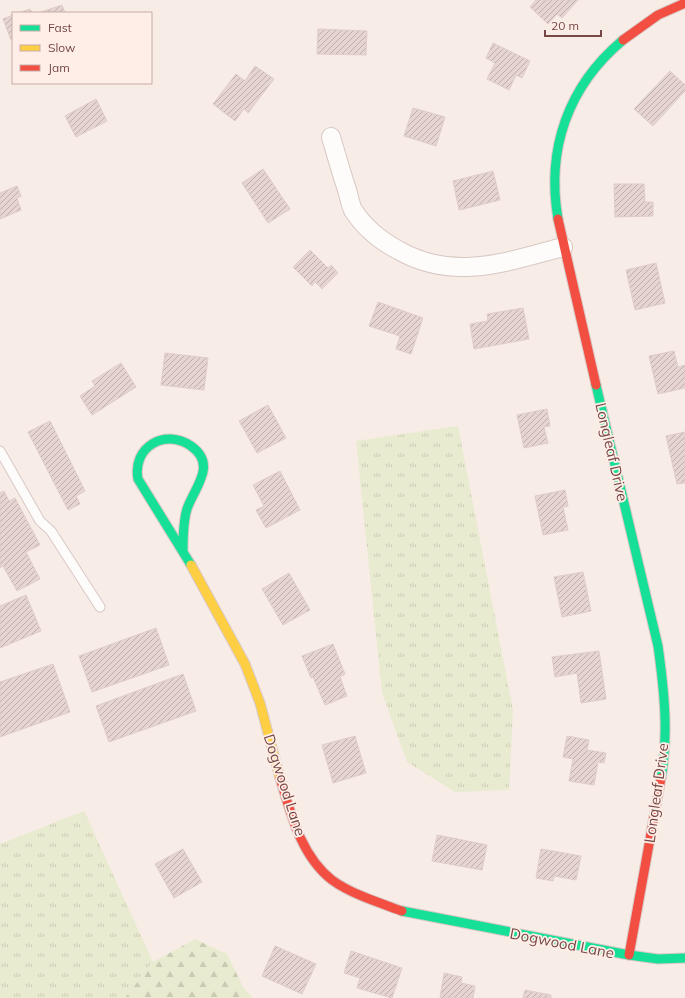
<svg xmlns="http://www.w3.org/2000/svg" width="685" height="998" viewBox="0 0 685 998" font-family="Mulish,sans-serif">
<defs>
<pattern id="grass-tufts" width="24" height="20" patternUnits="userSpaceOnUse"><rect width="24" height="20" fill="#e9ebd0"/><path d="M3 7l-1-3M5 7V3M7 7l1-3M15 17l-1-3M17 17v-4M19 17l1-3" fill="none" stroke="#cbcbb4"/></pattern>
<pattern id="forest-firs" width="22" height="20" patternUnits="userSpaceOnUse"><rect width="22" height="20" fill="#e9ebd0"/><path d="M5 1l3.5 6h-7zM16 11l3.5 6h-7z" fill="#cbcbb4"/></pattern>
<pattern id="building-hatch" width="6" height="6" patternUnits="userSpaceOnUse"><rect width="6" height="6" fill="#e5d4d1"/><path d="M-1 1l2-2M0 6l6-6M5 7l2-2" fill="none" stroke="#beaeab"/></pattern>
</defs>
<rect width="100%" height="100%" fill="#f7ece6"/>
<g fill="url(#grass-tufts)">
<path d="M458,426L513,710L509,790L455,792L407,762L382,693L356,441Z"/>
<path d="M84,811L153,962L125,998H0V844Z"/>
</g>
<path fill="url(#forest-firs)" d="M195,939L227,954L243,987L253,998H125L153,962Z"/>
<g fill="url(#building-hatch)" stroke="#e0ccc8">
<path d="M536,0H578L562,18L557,14L548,24L530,7Z"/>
<path d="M62,5L65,13H38Z"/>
<path d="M30,9L32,13H18Z"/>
<path d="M13,15V39L11,40L3,19Z"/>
<path d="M318,29L367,31L366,55L317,54Z"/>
<path d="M493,43L530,61L522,78L516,75L509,90L487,79L495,63L486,58Z"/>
<path d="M255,66L274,79L248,113L244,109L235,121L213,104L236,74L245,81Z"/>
<path d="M670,71L685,85V91L653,126L634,109Z"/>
<path d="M96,99L107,121L76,137L65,116Z"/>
<path d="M413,108L445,117L436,146L404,136Z"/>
<path d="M263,169L290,209L268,223L242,183Z"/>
<path d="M493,171L500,200L459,210L453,181Z"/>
<path d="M614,184H644L645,202H653V216L615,217Z"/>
<path d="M17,186L21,196L17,198L21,210L0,219V193Z"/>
<path d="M310,250L328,268L331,265L338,273L322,289L315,282L312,286L293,267Z"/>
<path d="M656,263L665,303L635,310L626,270Z"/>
<path d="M378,302L423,318L411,354L396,349L400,336L369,326Z"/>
<path d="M523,308L529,339L474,349L470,324L488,321L487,314Z"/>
<path d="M674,351L678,367L685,365V388L658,394L649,356Z"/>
<path d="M165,353L208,358L204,390L161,385Z"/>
<path d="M121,363L136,387L92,415L80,396L95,386L92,381Z"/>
<path d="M268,405L286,438L257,453L239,421Z"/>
<path d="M547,409L550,426L544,427L548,443L524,448L517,415Z"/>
<path d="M50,421L85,491L76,496L80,504L68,510L28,432Z"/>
<path d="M685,432V483L677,484L666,436Z"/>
<path d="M280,471L300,510L266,528L256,510L264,506L253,485Z"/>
<path d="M565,490L568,506L563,507L568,530L543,535L535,496Z"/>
<path d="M4,491L9,501L15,498L40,545L26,552L40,579L17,591L3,566L0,568V493Z"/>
<path d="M583,572L591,611L562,617L554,577Z"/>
<path d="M289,573L310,610L283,625L262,589Z"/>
<path d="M26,595L41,631L0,648V606Z"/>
<path d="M156,628L169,665L92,692L79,656Z"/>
<path d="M333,644L345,674L340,677L347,696L325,705L313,677L311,678L302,656Z"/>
<path d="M599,651L606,699L581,703L577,673L555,677L552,657Z"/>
<path d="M53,664L70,712L0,737V682Z"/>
<path d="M183,674L196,711L109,742L96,706Z"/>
<path d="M355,736L366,773L333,783L322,745Z"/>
<path d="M567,736L589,740L587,750L606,753L604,763L598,762L594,785L569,781L573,759L563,757Z"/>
<path d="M437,835L487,845L482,870L432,861Z"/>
<path d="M183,849L202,882L174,898L155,864Z"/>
<path d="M541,849L581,856L576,880L554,876L553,881L536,878Z"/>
<path d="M275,946L316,964L302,994L262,976Z"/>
<path d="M351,951L402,968L392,998L357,988L360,978L344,973Z"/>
<path d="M444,973L462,977L461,983L475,986L473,998H440Z"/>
<path d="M525,990L551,995V998H523Z"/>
</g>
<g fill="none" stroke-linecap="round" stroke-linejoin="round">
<defs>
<path id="lane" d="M0,451L40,521L51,531L100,607"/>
<path id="street" d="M331,137C336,154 341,172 347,190C349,196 350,204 353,210C364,227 381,241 398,250C454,282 506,262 563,247"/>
<g id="fast">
<path d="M558,219C546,149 568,86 623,40"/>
<path d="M596,385L658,646C664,689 669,735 661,778"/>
<path d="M183,551C183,537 183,522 187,509C194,488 218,465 191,446C165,428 132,447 138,479L191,565"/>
<path d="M402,911L629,955L658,959L685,958"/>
</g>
<path id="slow" d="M191,565L245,664L260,703L280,778"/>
<g id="jam">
<path d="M623,40L658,15L685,3"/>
<path d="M558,219L596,385"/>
<path d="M280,778C291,814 301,856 332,880C351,894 380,903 402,911"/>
<path d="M629,955L661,778"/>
</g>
</defs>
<use href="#lane" stroke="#d8c8c4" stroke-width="11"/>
<use href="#street" stroke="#d8c8c4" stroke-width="20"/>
<use href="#fast" stroke="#d9c8c6" stroke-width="11"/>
<use href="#slow" stroke="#d9c8c6" stroke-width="11"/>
<use href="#jam" stroke="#d9c8c6" stroke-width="11"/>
<use href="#lane" stroke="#fefcfb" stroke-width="9"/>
<use href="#street" stroke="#fefcfb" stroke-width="18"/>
<use href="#fast" stroke="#16e098" stroke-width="9"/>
<use href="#slow" stroke="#ffcf43" stroke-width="9"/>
<use href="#jam" stroke="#f24e42" stroke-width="9"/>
</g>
<g text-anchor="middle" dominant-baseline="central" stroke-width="3.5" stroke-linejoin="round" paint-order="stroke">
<g font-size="15" fill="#754846" stroke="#ffeee7">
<text transform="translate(612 452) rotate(77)">Longleaf Drive</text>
<text transform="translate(285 785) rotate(72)">Dogwood Lane</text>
<text transform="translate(656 793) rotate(-82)">Longleaf Drive</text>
<text transform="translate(562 943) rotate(11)">Dogwood Lane</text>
</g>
</g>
<rect x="12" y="12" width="140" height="72" fill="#ffeee7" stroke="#c8aca7"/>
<rect x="20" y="25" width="20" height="6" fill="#16e098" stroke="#c8aca7"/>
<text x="48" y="32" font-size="12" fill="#754846">Fast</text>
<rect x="20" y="45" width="20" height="6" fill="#ffcf43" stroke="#c8aca7"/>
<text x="48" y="52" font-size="12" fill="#754846">Slow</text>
<rect x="20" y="65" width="20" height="6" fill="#f24e42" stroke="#c8aca7"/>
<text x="48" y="72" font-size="12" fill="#754846">Jam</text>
<path d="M545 30v6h56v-6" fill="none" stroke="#754846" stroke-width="2"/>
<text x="551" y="30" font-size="12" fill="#754846" stroke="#ffeee7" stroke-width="3" paint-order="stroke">20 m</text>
</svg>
